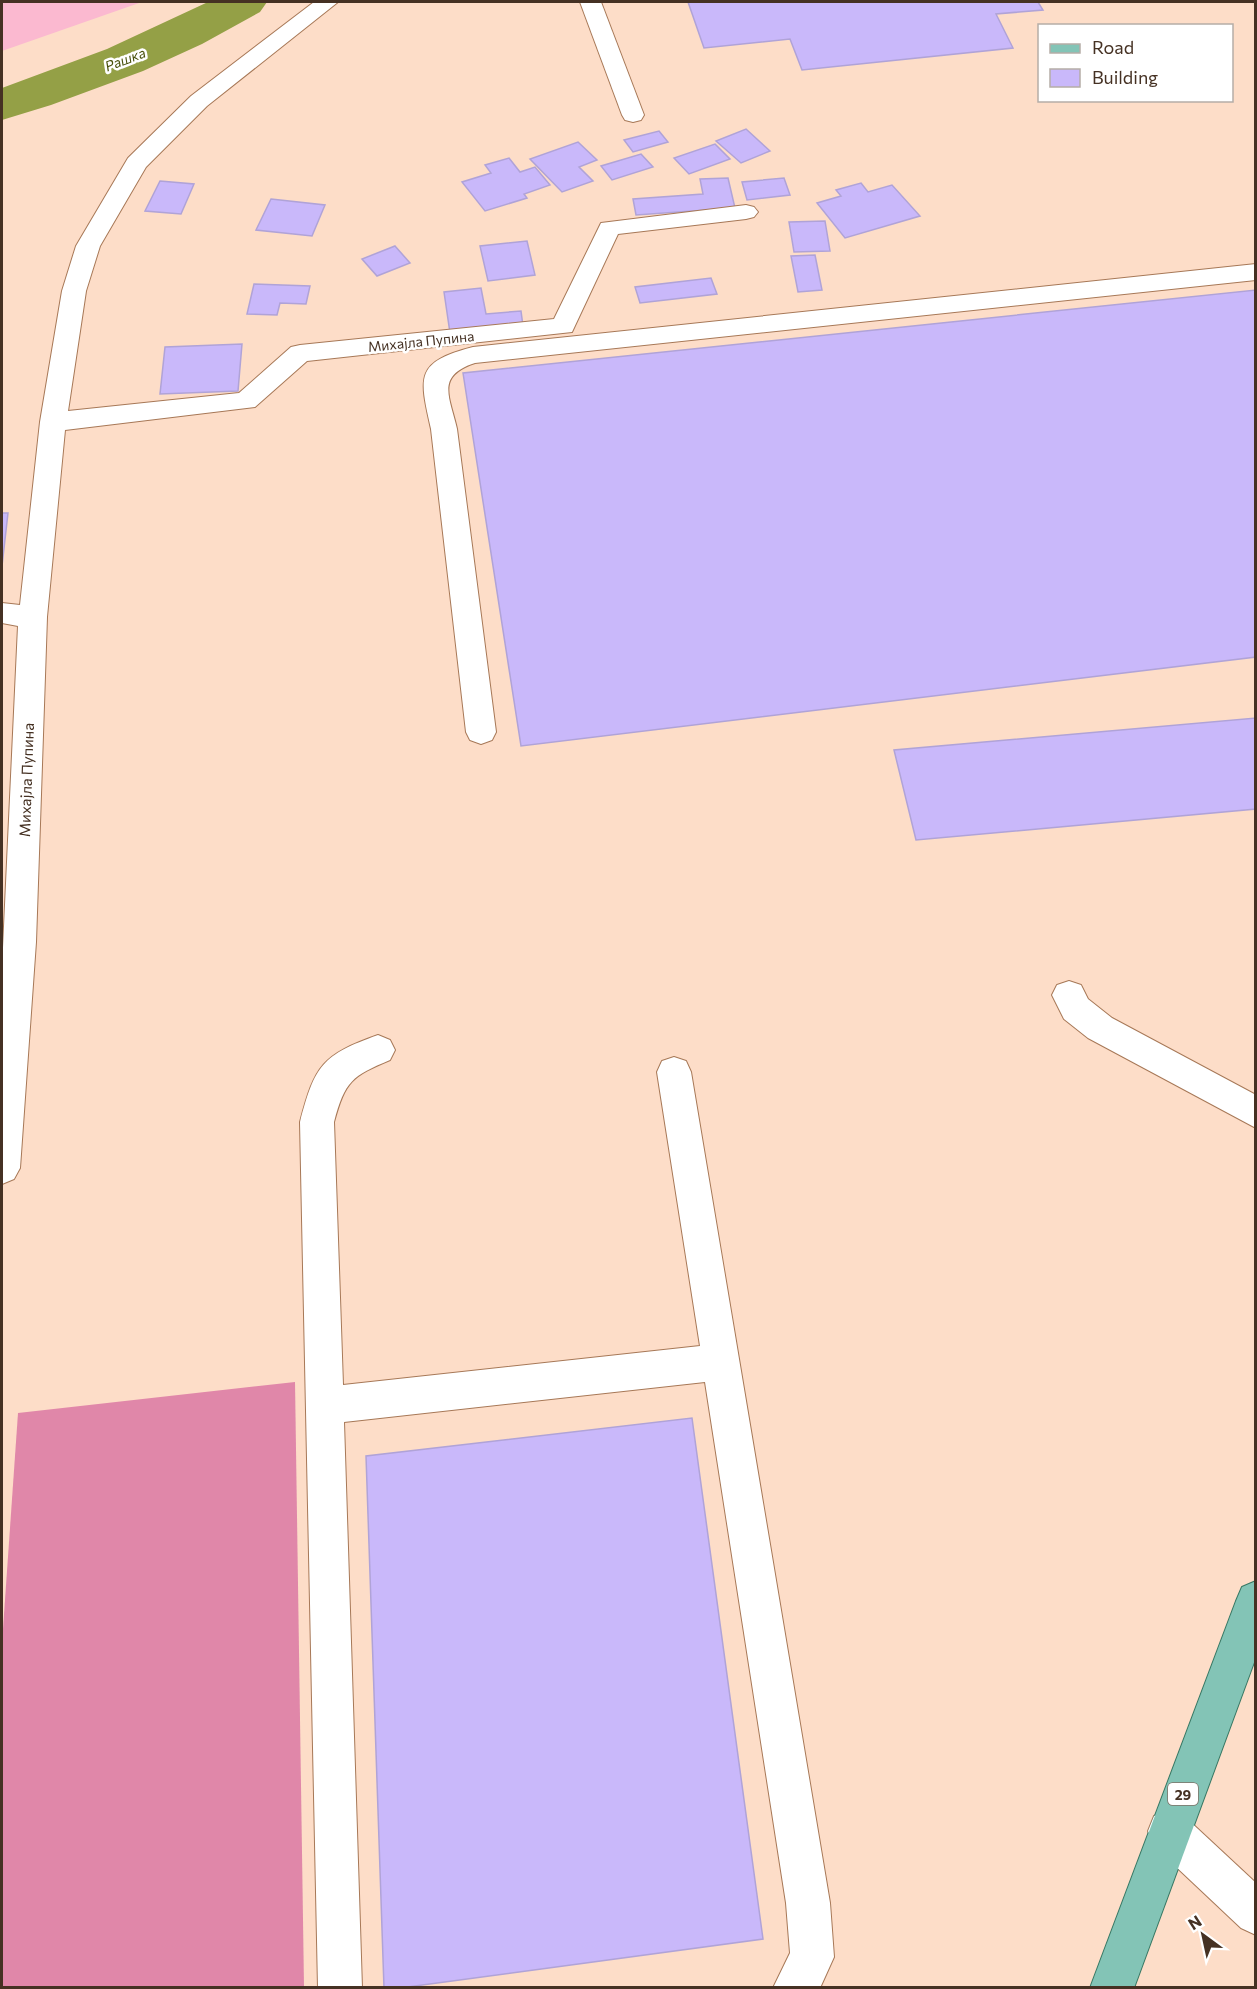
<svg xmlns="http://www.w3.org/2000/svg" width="1257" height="1989" viewBox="0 0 1257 1989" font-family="Commissioner,sans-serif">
<rect width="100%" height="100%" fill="#fdddc8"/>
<path fill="#fbb9d0" d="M2,2H142L2,51Z"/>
<path fill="#e087a9" d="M295,1382L304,1987H2V1643L18,1413Z"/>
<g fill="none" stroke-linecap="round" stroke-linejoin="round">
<path fill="#94a046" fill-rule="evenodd" d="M208,2H267L260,12L202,44L143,71L51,105L2,120V88L107,49Z"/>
</g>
<g fill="#c9b8fa" stroke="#b0a3d7" stroke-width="1.5">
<path d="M688,2H1038L1043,10L996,14L1013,48L802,70L790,39L704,48Z"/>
<path d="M746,129L770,151L741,163L716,141Z"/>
<path d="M659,131L668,142L633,152L624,140Z"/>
<path d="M578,142L597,160L579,167L593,181L562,192L530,159Z"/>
<path d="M715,144L730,159L689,174L674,158Z"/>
<path d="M641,154L653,167L612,180L601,166Z"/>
<path d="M509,158L520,172L535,167L550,185L524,194L527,198L485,211L462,182L491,173L485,165Z"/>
<path d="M728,178L735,208L636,215L633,199L703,194L700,179Z"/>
<path d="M784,178L790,195L747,200L742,182Z"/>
<path d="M160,181L194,184L181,214L145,211Z"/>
<path d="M861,183L868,192L892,185L920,216L845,238L817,203L841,196L836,190Z"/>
<path d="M271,199L325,205L312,236L256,230Z"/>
<path d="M825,221L830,251L794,252L789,222Z"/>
<path d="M527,241L535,275L488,281L480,246Z"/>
<path d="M395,246L410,263L377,276L362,259Z"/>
<path d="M815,255L822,290L798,292L791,256Z"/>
<path d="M711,278L717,294L640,303L635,287Z"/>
<path d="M254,284L310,286L306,304L280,303L277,315L247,314Z"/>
<path d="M481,288L486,314L521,311L523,326L450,333L444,292Z"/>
<path d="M1256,290V657L521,746L463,373Z"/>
<path d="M242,344L238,391L160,394L165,347Z"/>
<path d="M2,513H8L2,566Z"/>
<path d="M1256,718V809L916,840L894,750Z"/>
<path d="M692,1418L763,1939L400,1988H384L366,1456Z"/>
</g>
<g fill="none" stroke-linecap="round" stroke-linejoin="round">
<defs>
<g id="minor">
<path d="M314,2H338L207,106L146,167L100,246L86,291L68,411L239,393L291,347L300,345L554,319L601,223L746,205L754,207L758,212L754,217L746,219L618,234L572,332L307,361L255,407L65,430L47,617L36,942L20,1168L14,1179L2,1184V969L18,626L2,623V603L20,605L40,422L62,291L76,246L128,158L191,96Z"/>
<path d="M580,2H601L644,115L641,120L633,122L625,120L622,115Z"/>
<path d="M1256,264V280L475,363C435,376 450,397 457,429L496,732L492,740L481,744L470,740L466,732L431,429C419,376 415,362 473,347Z"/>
<path d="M1069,981L1081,985L1088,999L1112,1018L1256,1095V1128L1088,1038L1064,1019L1052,995L1057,985Z"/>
<path d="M378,1035L390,1040L395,1050L390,1060C352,1076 345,1081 334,1122L343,1385L700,1346L657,1072L662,1061L674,1057L686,1061L691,1072L830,1903L834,1957L820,1988H773L790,1953L786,1903L705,1382L344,1422L362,1988H318L300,1122C315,1065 322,1055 378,1035Z"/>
<path d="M1169,1810L1184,1816L1256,1883V1935L1241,1928L1154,1846L1148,1831L1154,1816Z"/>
</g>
<path id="major" d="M1256,1581V1657L1134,1988H1090L1236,1601L1242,1587Z"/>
</defs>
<use href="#minor" stroke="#a77857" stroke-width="2"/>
<use href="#major" stroke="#377763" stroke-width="2"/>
<use href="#minor" fill="#fff" fill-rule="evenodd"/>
<use href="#major" fill="#83c4b6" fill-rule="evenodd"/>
</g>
<g text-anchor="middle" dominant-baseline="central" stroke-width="5" stroke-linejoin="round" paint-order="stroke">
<g font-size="14" font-style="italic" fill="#474f0a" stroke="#fff">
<text transform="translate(125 59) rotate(-21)">Рашка</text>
</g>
<g font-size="14" fill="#453123" stroke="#fff">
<text transform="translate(421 341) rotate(-6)">Михајла Пупина</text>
</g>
<rect fill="#fff" stroke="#7d6f65" stroke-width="1.5" x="1168" y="1783" width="30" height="22" rx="4.5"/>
<g font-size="14" font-weight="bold" fill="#453123">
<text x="1183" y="1794">29</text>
</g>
<g font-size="15" fill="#453123" stroke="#fff">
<text transform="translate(26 780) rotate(-88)">Михајла Пупина</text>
</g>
</g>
<rect width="1257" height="1989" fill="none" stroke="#453123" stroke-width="6"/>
<rect x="1038" y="24" width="195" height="78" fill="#ffffff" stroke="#b5ada7" stroke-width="1.5"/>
<rect x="1050" y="44" width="30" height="9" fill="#83c4b6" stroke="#b5ada7" stroke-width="1.5"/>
<text x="1092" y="54" font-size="18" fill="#453123">Road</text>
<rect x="1050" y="69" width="30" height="18" fill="#c9b8fa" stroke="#b5ada7" stroke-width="1.5"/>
<text x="1092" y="84" font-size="18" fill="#453123">Building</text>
<g transform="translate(1203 1935) rotate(327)" stroke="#ffffff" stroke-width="4.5" paint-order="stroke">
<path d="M0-4.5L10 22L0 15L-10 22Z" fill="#453123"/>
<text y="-9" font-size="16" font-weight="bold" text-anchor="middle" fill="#453123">N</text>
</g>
</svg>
